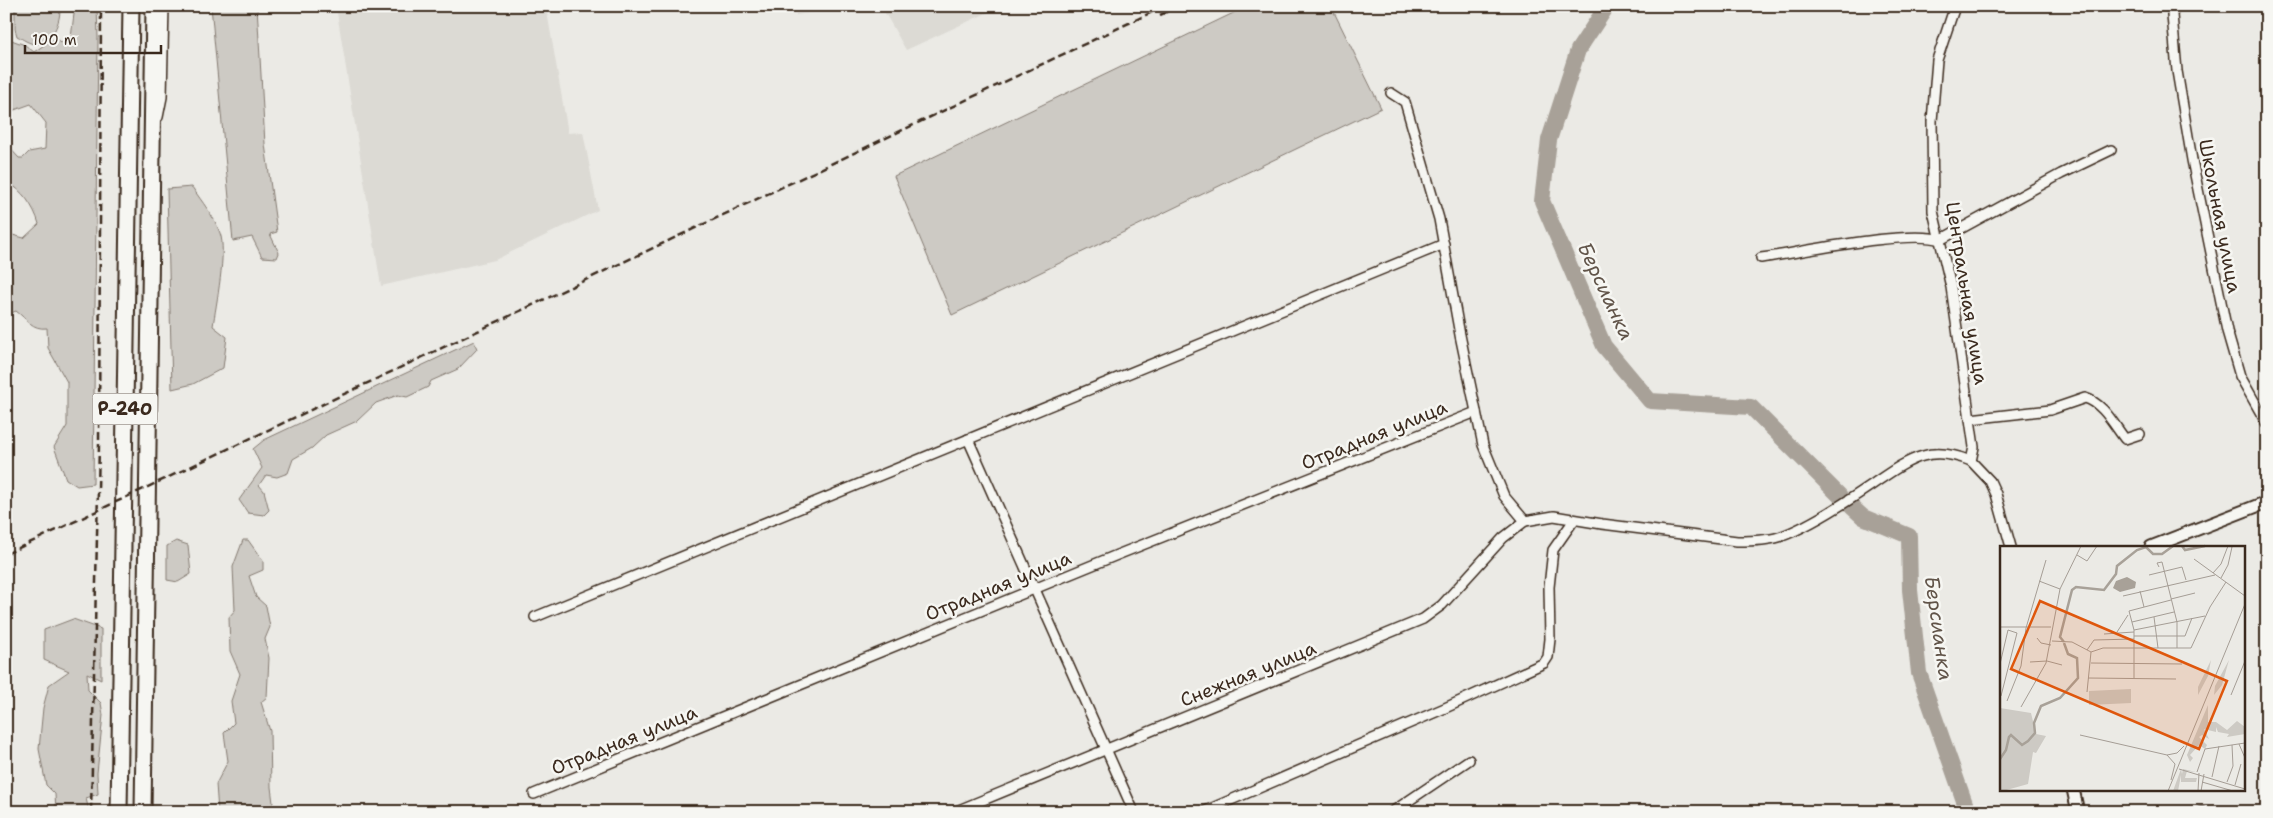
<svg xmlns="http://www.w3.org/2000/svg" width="2273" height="818" viewBox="0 0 2273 818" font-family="'Shantell Sans',sans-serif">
<rect width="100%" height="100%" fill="#ebeae5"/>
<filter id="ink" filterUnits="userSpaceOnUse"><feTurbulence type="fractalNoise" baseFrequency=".02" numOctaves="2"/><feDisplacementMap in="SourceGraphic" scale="10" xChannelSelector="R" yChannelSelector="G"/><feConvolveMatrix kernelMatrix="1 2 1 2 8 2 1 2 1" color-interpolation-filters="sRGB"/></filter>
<g filter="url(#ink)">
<g fill="#dcdad4">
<path d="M336,6H546L568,133L583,132L598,210L495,260L381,286Z"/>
<path d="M795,6H849L796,15Z"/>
<path d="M881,6H1002L906,50Z"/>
</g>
<g fill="#cdcac4" stroke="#847a71">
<path d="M15,6H60C61,21 53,43 36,44C29,44 23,39 17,36L15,29Z"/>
<path d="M75,6H97L98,38L93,484L77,486L66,479L54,447L67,426V382L48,348L47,328C32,330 27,319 16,311L6,315V230L9,234L24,238L39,224C34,206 22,190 6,181V144L19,158H23L29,152L45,149L46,123L31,104L6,113V38L25,45L34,52L50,41L57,39L64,44L71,38Z"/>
<path d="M211,6H257L265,144L277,232L270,234L279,253L277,258L262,257L252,237L233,241Z"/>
<path d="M1248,6H1331L1381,108L952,315L894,176Z"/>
<path d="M192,187C202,202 214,216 220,233C227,251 216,305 213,326L227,337L223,368L193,384L172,389L167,189Z"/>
<path d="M474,341L477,349L458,369L431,381L428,387L407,397L398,395L376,403L357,421L326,435L312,448L293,459L288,473L277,477L266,475L259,485L264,491L269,510L264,515L248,513L239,500L262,468L253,449L264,440Z"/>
<path d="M243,540H248L263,561V570L249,576L256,597L266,606L270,627L265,639L269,658L267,697L261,702L270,731L271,787L273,803L267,809L270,812H218L216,784L228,761L224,733L234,723L231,701L240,674L230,651L229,617L235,610L233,567Z"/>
<path d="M176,541L188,545L191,574L178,582L167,580V546Z"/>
<path d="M73,619L101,629V680L87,673L88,690L101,703L103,715L97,773L98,794L86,798L89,812H56L55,794L46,785L39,749L43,708L49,685L69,671L44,660V630Z"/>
</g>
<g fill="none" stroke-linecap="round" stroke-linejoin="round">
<g stroke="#a8a198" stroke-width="16">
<path d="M1607,6L1578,50L1549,140L1542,201L1604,346L1650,401L1751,407L1840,496"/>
<path d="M1852,507L1863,517L1909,536L1910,590L1919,673L1968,812"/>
</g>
<defs>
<g id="minor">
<path d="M1955,6L1937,60L1932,121L1933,211L1951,287L1974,447L1971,461L1990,481L1996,494L2011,547"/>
<path d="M2174,6L2172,15L2177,71L2192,160L2227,331L2240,376L2267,424"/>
<path d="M1391,93L1405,102L1439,219L1460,335L1483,445L1504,496L1525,521L1554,516L1602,524L1737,541C1751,541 1766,541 1779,537C1807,528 1848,501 1873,484C1888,474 1905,461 1923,456C1939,451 1956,455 1971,461"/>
<path d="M158,117L162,97L164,6"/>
<path d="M1761,258C1798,253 1910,229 1940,240L2061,174L2111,150"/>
<path d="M1970,419L2050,410L2085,398C2103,403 2114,425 2125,439L2140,434"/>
<path d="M968,439L1134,812"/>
<path d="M535,617L1444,244"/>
<path d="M534,794L1117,555L1476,412"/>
<path d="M954,812L1423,619L1442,605L1503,538L1525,521"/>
<path d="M1203,812L1445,708L1544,663L1548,657L1550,639L1549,587L1553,550L1574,520"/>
<path d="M1392,812L1469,760"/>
<path d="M2201,812H2202"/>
</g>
<g id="tertiary">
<path d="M2151,547L2267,502"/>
<path d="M2073,789L2078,812"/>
</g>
<g id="trunk">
<path d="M119,812L131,6"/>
<path d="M143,812L154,6"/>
</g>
</defs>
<use href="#minor" stroke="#3b2a1e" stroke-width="12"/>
<use href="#tertiary" stroke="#3b2a1e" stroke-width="15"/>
<use href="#trunk" stroke="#3b2a1e" stroke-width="19"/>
<use href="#minor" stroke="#f6f6f2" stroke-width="9"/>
<use href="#tertiary" stroke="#f6f6f2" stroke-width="11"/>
<use href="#trunk" stroke="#f6f6f2" stroke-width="15"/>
<g stroke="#3b2a1e" stroke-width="2.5" stroke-dasharray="8 4" stroke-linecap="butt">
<path d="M1160,15L1179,6"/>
<path d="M6,554L1165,6"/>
<path d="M91,812L99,444L101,6"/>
</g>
</g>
</g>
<g text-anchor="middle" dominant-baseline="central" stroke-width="5" stroke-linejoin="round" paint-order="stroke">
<rect fill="#f6f6f2" stroke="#73675e" stroke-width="1" x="92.5" y="393.5" width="65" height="31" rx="4"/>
<g font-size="18" font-weight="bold" fill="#3b2a1e">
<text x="125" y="409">Р-240</text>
</g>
<g font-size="19" fill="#3b2a1e" stroke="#f6f6f2">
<text transform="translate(2220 216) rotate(79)">Школьная улица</text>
<text transform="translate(1967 293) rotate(81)">Центральная улица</text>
<text transform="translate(1374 435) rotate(-22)">Отрадная улица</text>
<text transform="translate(998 586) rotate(-22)">Отрадная улица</text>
<text transform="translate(1248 674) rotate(-22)">Снежная улица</text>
<text transform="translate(624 740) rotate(-22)">Отрадная улица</text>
</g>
<g font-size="20" font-style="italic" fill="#615449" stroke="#f6f6f2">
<text transform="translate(1606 291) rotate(65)">Берсианка</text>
<text transform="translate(1939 628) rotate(82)">Берсианка</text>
</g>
</g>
<g transform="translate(2000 546)">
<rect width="245" height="245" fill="#ebeae5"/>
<path d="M211,114L208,130L198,149V141ZM229,114L222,139L214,149L215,140ZM131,143V157L89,159V145ZM208,159V176H216L227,184L237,175L245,181V188L227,191L229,188L218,186L216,181V186L204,183L209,193L202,189L199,191L207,199L205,203L199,199L190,209L193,212L190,216L187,209ZM0,162L31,167L36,188L46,190L36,207L33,206L28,238L3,245H0ZM181,223L182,228L183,223L196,226L187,225L185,232H197L196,236H181V229L178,245H173Z" fill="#cdcac4"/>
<path d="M127,31L136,36L135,42L120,46L113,42L116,35Z" fill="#a8a198"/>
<path fill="none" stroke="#a8a198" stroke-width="2.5" d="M182,0L185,4L205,0M64,96L60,91L72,44L76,41L104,44L116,28L117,20L137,4L146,1L153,8H162L173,0M0,213L6,204L9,191L11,189L22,199L28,195L35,187L34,177L41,160L60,152L78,132L77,112L68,108L64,97"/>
<path fill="none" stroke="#a59d95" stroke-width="1" d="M77,9L87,15L97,0M194,13L245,50M159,21L157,17L162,16L177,76V102M213,27L221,18L228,0M149,29L182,21L186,34M221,32L228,19L232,1L229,0M39,35L60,43M140,45L144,61M123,50L215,29M171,53L195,47M154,71L158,102M132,76L174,66M0,81H51M134,84L205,70M117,86L128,69M104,88L134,86M134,90H185L192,72M37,92L41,97L51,99M52,95L72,96L91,106L87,146M87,104L94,94L134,93M91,106L103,102H191L210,61L226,36M30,116L47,115L62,119M91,117L182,118M0,118L8,84M88,132L176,133M134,132V84L129,65L171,54M231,149L245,115M1,150L17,87L8,84M7,155L21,120L26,82L46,14M21,161L46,117L60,43L81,0M80,189L167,209L177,207L184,200M239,198L245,212M167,209L175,218L171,234M179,223L245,243M197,226L205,203L245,197M212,231L219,200M202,236L233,245M227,236L233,220L232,199M235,239L241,218M168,245L245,58M198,245L199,227M201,245L204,228"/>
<path fill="#df570d" fill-opacity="0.15" stroke="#df570d" stroke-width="2.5" d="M40,55L227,135L199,203L11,123Z"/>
<rect width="245" height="245" fill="none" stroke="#3b2a1e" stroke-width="2.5"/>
</g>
<rect width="2273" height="818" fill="none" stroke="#f6f6f2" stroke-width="25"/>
<rect x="12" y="12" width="2248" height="793" fill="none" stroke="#3b2a1e" stroke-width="2" filter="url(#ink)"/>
<path d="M25 45v8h136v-8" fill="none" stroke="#3b2a1e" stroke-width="2.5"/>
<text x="32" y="45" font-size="15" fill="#3b2a1e" stroke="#f6f6f2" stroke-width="4" paint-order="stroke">100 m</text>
</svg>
